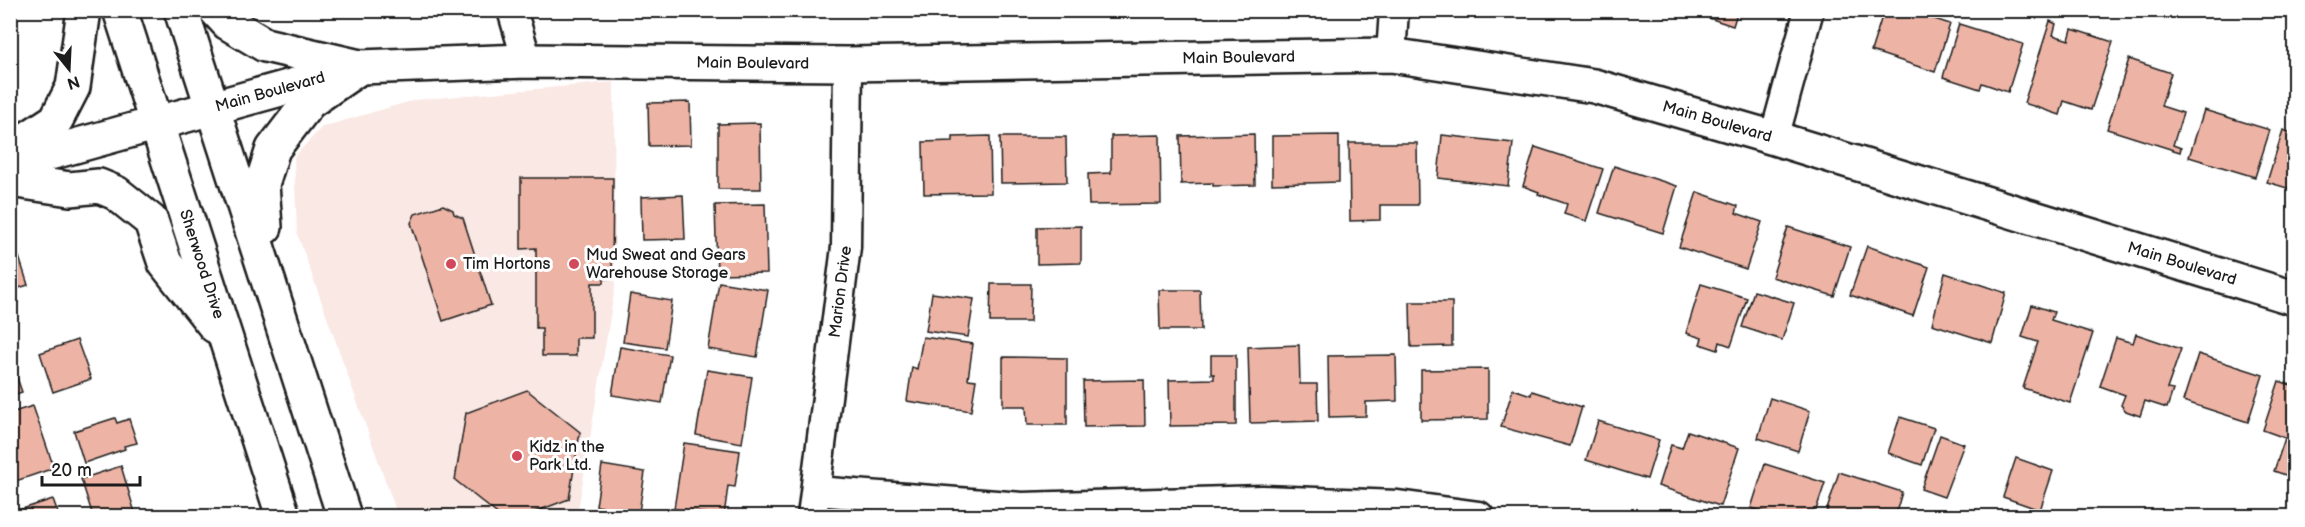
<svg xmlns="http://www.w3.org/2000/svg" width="2305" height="527" viewBox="0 0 2305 527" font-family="'Balsamiq Sans',sans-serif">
<rect width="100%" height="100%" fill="#fff"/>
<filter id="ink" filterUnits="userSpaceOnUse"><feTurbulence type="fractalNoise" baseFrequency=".0167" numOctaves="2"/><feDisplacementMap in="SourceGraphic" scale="12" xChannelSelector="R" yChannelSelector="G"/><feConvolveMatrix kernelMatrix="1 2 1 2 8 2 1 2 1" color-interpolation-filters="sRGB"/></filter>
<g filter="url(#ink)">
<path fill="#fae8e4" d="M614,82L615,287L577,516H398L297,233L294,157L322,127L415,100Z"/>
<g fill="#edb4a5" stroke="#1c1c1c" stroke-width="1.5">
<path d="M1685,10H1738L1733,26Z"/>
<path d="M1884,10H1907L1950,24L1935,72L1871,51Z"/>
<path d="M2050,21L2056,24L2053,35L2069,40L2072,29L2113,42L2091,110L2064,101L2060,115L2024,103Z"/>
<path d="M1959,24L2023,44L2008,92L1982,83L1980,89L1943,77Z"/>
<path d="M2129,59L2171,73L2161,106L2183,113L2173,145L2181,148L2180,152L2107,129Z"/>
<path d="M690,102L691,145L649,146L648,103Z"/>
<path d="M2204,110L2270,130L2255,177L2189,157Z"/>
<path d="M760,123L761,189H718V124Z"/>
<path d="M2283,130L2294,134V190L2267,182Z"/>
<path d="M1254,134L1255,185L1213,186V183L1181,184L1180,136Z"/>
<path d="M1160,135L1161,204L1089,205L1088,174L1111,173V136Z"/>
<path d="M1339,135V182L1272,184V136Z"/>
<path d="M1442,135L1513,143L1508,186L1438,178Z"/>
<path d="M990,136L991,193L924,194L923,142L953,141V137Z"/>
<path d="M1000,137H1066L1067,182L1001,183Z"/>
<path d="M1349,143H1417L1418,205H1380V220L1350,221Z"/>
<path d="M1535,147L1603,169L1586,221L1564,214L1567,204L1538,194L1539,192L1523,186Z"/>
<path d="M1614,166L1677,186L1663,233L1599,213Z"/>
<path d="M521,178H613L612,278L604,279V283H592V338H576V356H542V328H536V248L521,249Z"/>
<path d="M1697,192L1738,206L1736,213L1762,222L1746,269L1679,247Z"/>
<path d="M683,195L685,239L642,240L641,197Z"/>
<path d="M765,204L767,273L717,274L715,205Z"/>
<path d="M443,205L453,210L454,214L463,218L491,305L443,321L411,223L415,214Z"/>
<path d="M1081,226V263L1037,264V227Z"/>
<path d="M1788,227L1850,247L1834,296L1772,277Z"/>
<path d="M14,241L28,285L10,291V242Z"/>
<path d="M1867,246L1929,267L1913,316L1850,295Z"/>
<path d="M1945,273L2006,293L1992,343L1932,324Z"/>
<path d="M719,282L768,290L757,357L708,349Z"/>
<path d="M991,284H1031L1030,322H990Z"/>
<path d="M1701,284L1747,298L1731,346L1720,342L1718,350L1700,344L1702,338L1686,333Z"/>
<path d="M1159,290H1200L1201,330H1160Z"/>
<path d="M1754,291L1794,303L1782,340L1742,327Z"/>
<path d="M932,293L974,299L968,337L926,331Z"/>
<path d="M630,294L672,301L665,348L623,342Z"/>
<path d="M1410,302H1452V346L1411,347Z"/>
<path d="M2032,305L2054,312L2051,320L2093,333L2070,403L2023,388L2038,342L2022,337Z"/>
<path d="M2136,334L2181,349L2167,389L2173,390L2167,408L2145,401L2140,416L2126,411L2121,405L2125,395L2100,386L2116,338L2133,343Z"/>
<path d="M923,337L973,344L968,379L976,380L971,411L907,401L912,367L917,369Z"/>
<path d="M77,340L91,379L53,392L40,353Z"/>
<path d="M1299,345L1300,384H1317L1318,421L1250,423L1248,347Z"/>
<path d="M620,347L670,355L662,403L612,395Z"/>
<path d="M2198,354L2263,375L2248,422L2183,401Z"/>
<path d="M1211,355H1236V425L1170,426L1169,380L1214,379V374H1211Z"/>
<path d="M1396,355L1397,401L1366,402V416L1329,417L1328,356Z"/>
<path d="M1003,357L1067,358V425H1027L1026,406H1003Z"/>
<path d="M10,358L22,392L10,396Z"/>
<path d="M1488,369V419L1421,420V370Z"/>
<path d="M707,370L752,377L742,443L696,435Z"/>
<path d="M1144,380L1145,426L1084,427L1083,381Z"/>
<path d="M2279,381L2294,386V478L2274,471L2285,438L2263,430Z"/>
<path d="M1513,389L1531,395L1532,391L1582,407L1570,446L1501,427Z"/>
<path d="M527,390L580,432L569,499L524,516H500L455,480L466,413Z"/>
<path d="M1770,398L1810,411L1798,451L1758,438Z"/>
<path d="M33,406L54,468L10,483V413Z"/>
<path d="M1900,417L1934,428L1922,465L1888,453Z"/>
<path d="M115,418L117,423L129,419L137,443L124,446L125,449L84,463L74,431Z"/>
<path d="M1598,421L1659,440L1647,479L1586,460Z"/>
<path d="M1688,431L1739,448L1720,506L1658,486L1671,445L1682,448Z"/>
<path d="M1940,435L1964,444L1944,497L1921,489Z"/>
<path d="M684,443L740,451L735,487L728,486L724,516L674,509Z"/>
<path d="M2016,458L2053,471L2040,510L2003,497Z"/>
<path d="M1765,464L1825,483L1814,516H1778L1751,508Z"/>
<path d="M602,465L645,472L639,512L596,506Z"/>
<path d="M121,466L136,516H119L118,513L106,516H93L81,479Z"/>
<path d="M1839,472L1902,492L1895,516H1825Z"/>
<path d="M53,499L59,516H11L10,513Z"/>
</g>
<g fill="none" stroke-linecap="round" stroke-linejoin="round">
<defs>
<g id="minor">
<path d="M512,10L527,61"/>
<path d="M1391,55L1394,10"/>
<path d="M1774,138L1809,10"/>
<path d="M816,491L1022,507L1262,500L1398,505L1479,516"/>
<path id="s1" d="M812,516L846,247L848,64"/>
</g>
<g id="tertiary">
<path id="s2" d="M10,164L360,67L527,61L848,64L1391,55L1594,86L1774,138L2294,298"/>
</g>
<g id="secondary">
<path id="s3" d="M120,10L283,516"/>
<path d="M181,10L344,516"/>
<path d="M216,10L228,23L265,45L360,67"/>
<path d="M10,150L56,120L73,87L84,10"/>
<path d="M10,180L70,189L99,186L116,193L151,221L165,263L215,326"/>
<path d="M265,227L262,184L273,149L309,102L360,67"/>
</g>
</defs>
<use href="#minor" stroke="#1c1c1c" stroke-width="33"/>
<use href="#tertiary" stroke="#1c1c1c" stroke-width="38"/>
<use href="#secondary" stroke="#1c1c1c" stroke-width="38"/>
<use href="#minor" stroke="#fff" stroke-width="28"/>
<use href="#tertiary" stroke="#fff" stroke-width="33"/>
<use href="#secondary" stroke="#fff" stroke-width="33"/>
</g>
</g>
<g fill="#d1495b" stroke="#fff" stroke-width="2">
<circle cx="451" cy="264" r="6"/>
<circle cx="574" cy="264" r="6"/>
<circle cx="517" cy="456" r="6"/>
</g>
<g text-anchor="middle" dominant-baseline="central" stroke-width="6" stroke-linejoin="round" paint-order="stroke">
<g font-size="16" fill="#1c1c1c" stroke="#fff">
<text stroke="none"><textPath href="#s2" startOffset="1242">Main Boulevard</textPath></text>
<text stroke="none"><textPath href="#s2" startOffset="756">Main Boulevard</textPath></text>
<text stroke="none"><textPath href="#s2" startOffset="270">Main Boulevard</textPath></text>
<text stroke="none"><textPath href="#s2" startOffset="1728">Main Boulevard</textPath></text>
<text stroke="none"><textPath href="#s3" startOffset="267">Sherwood Drive</textPath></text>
<text stroke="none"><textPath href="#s2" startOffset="2214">Main Boulevard</textPath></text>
<text stroke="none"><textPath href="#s1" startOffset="226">Marion Drive</textPath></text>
</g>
<g font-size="16" fill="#1c1c1c" stroke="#fff" text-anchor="start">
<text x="586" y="255">Mud Sweat and Gears<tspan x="586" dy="18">Warehouse Storage</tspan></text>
<text x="463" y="264">Tim Hortons</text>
<text x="529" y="447">Kidz in the<tspan x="529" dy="18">Park Ltd.</tspan></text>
</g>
</g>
<rect width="2305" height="527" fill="none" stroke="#fff" stroke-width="36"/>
<rect x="18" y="18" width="2269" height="491" fill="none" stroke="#1c1c1c" stroke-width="2" filter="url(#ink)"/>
<g transform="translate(69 69) rotate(162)" stroke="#ffffff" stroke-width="4.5" paint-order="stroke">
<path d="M0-4.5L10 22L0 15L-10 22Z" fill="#1c1c1c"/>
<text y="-9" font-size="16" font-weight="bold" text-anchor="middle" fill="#1c1c1c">N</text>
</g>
<path d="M42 476v9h98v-9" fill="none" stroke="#1c1c1c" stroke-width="3"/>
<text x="51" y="476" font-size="18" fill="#1c1c1c" stroke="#ffffff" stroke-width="4.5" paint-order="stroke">20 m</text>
</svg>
